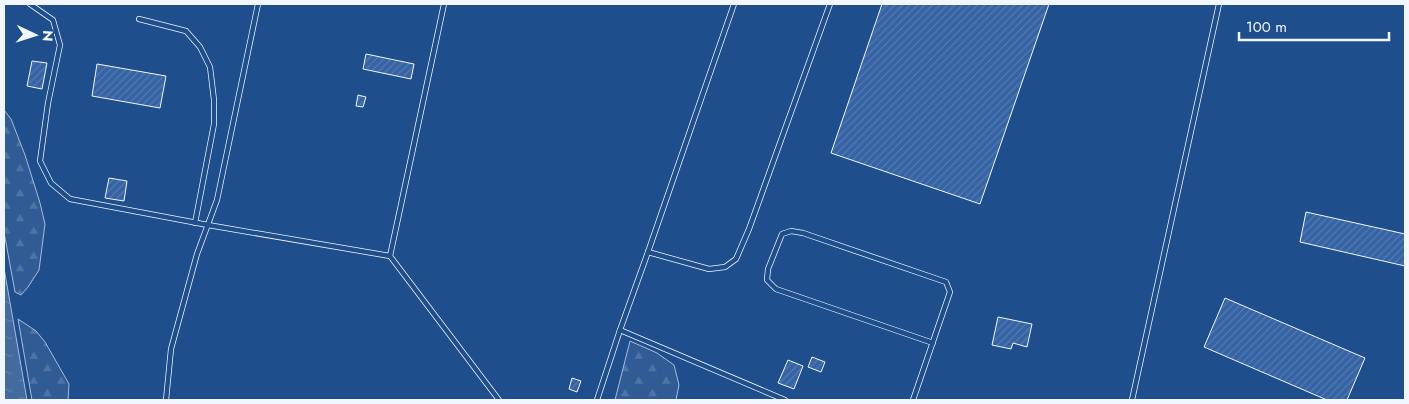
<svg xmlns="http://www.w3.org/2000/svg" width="1409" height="404" viewBox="0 0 1409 404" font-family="Jost,sans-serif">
<defs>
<pattern id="forest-firs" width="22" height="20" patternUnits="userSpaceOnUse" patternTransform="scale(1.25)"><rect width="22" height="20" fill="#305b95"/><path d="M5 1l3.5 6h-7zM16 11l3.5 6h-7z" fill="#4e73a5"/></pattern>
<pattern id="water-ripples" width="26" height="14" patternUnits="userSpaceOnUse" patternTransform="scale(1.25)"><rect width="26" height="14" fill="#446ba0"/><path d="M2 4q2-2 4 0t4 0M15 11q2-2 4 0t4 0" fill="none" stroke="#5f81ae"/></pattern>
<pattern id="building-hatch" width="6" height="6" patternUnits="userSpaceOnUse" patternTransform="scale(1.25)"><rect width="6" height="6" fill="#3563a3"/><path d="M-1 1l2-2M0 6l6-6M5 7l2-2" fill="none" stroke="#537ab1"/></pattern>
</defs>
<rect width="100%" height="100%" fill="#1f4e8c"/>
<g fill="url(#forest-firs)" stroke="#a8bbd7">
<path d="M4,110L11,119L25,155L40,203L45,224L39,270L28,287L21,295L15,292L4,232Z"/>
<path d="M18,319L36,331L45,342L69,384L68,400H32Z"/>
<path d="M630,341L657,353L674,365L679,385L676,400H615Z"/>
</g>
<path fill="url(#water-ripples)" stroke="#a8bbd7" d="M4,268L27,400H4Z"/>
<g fill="url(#building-hatch)" stroke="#f2f6ff">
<path d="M882,4H1049L980,204L831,153Z"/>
<path d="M366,54L414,64L411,79L363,69Z"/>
<path d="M32,61L47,63L42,89L27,86Z"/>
<path d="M97,64L166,76L160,108L92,96Z"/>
<path d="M358,95L366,97L363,107L356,106Z"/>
<path d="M109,178L127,181L124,201L105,198Z"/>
<path d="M1306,212L1405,234V266L1300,242Z"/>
<path d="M1225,298L1365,358L1347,400H1327L1204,347Z"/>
<path d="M998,317L1032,324L1027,347L1013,343L1011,349L992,345Z"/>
<path d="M812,357L825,362L821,372L808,367Z"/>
<path d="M788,360L803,366L794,389L778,383Z"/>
<path d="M572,378L581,381L577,392L569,389Z"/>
</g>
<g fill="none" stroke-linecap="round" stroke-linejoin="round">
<defs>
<g id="service">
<path d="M30,4L53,20L60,45L48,103L40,161L51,183L70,199L208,225L390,256"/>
<path d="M444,4L390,256L499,400"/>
<path d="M139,19L186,31L200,47L210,67L214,100V124L195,223"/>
<path d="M648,252L709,269L725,267L736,259L749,229L830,4"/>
<path d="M620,330L785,400"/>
<path d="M166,400L171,349L197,254L217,200L258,4"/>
<path d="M597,400L620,330L648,252L734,4"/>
<path d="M913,400L950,292L946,282L803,233L791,231L782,234L768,269L767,280L776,289L933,343"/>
<path d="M1132,400L1219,4"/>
</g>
</defs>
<use href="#service" stroke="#f2f6ff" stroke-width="6"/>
<use href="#service" stroke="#1f4e8c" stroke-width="4.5"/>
</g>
<rect width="1409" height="404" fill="none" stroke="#f2f6ff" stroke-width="10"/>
<g transform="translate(35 35) rotate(94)" stroke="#1f4e8c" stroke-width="4" paint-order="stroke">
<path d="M0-4L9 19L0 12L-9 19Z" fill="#f2f6ff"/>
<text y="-8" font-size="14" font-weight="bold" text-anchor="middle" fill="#f2f6ff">N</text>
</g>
<path d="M1239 32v8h150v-8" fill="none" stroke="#f2f6ff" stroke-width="2.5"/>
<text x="1246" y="32" font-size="15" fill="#f2f6ff" stroke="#1f4e8c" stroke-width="4" paint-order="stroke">100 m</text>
</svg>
